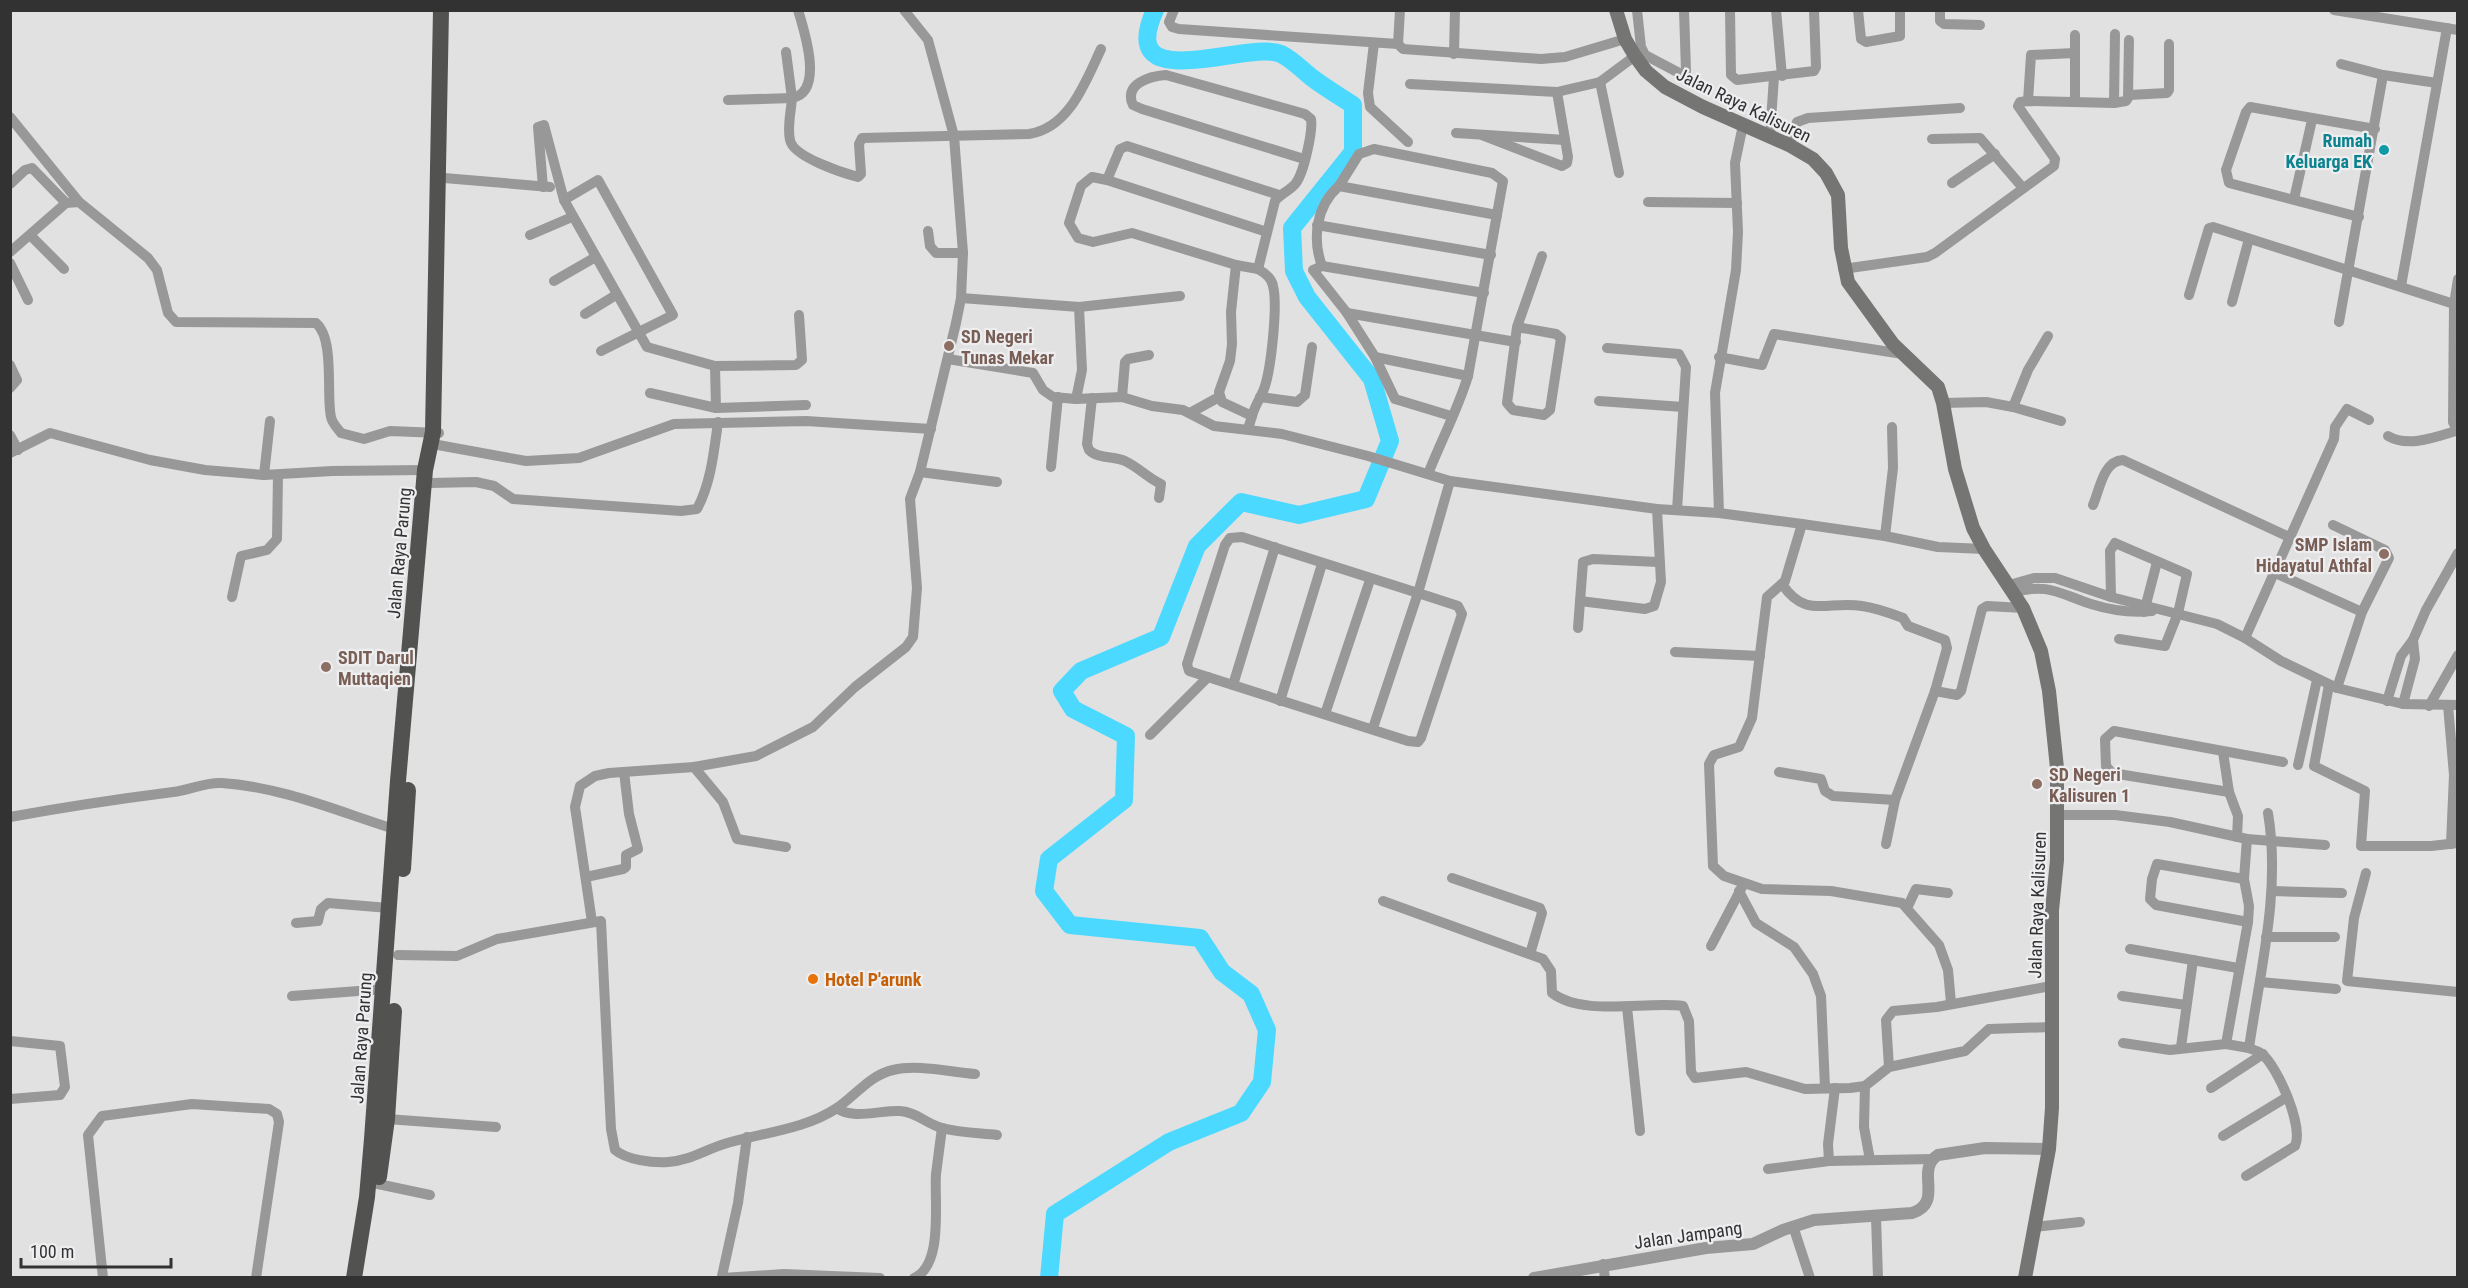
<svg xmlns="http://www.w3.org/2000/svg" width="2468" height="1288" viewBox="0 0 2468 1288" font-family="'Roboto Condensed',sans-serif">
<rect width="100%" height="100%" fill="#e1e1e2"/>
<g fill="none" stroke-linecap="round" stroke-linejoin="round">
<path stroke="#4cd9ff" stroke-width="18" d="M1049,1278L1055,1214L1169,1142L1241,1113L1262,1082L1267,1030L1251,994L1222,972L1200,938L1070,925L1044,891L1049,859L1124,800L1126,736L1073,709L1062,691L1081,671L1161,637L1197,546L1241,502L1299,515L1366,499L1390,441L1372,379L1307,297L1294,271L1292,228L1353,152V105C1339,96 1324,87 1311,77C1302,70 1292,59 1281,54C1249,39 1114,100 1155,10"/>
<g stroke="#989898" stroke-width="10">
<path d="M798,10C805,33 824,92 792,98C791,112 787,127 790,140C793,157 843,173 858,177L861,174L859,144L862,138L1029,134C1069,128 1085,83 1101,49"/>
<path d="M1174,10L1169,22L1172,27L1179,29L1398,44"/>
<path d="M1400,10L1398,44L1403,49L1541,59L1565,57L1625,39"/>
<path d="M1637,10L1641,47L1645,55L1683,75L1686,71L1684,10"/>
<path d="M1730,10L1731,75L1737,80L1814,71L1816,67L1814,10"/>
<path d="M1776,10L1782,76"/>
<path d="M1858,10L1861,39L1866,42L1900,36V10"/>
<path d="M1940,10V21L1944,24L1980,25"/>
<path d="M2334,10L2458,30"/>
<path d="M1374,43L1368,93L1370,107L1408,142"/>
<path d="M1454,54L1455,10"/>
<path d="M2341,64L2383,75"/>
<path d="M1600,82L1619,173"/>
<path d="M1410,84L1557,92L1600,82L1635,56"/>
<path d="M2129,95L2167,93L2169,90V44"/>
<path d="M728,100L792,98L786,52"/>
<path d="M2028,101L2031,55L2075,53"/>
<path d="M2075,102V35"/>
<path d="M2114,103L2126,101L2128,98L2129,40"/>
<path d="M10,117L79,202L148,258L157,270L168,313L176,322L316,323C335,339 326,395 331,417C332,423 338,429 341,433L364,439L390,431L439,433"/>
<path d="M1456,133L1565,140"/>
<path d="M1482,135L1562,166L1567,163L1568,157L1557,92"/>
<path d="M1770,135L1774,77"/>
<path d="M1932,139L1980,138L2023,188"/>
<path d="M1789,145L1797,122L1808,118L1960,108"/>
<path d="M444,178L550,187"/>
<path d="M1107,180L1120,149L1127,146L1279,195"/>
<path d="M1952,183L1995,154"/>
<path d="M10,184L25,170L32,168L66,203"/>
<path d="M1339,186L1359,154L1374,149L1492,173L1503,181L1468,376C1458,409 1441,441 1428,474"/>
<path d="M543,187L538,127L544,125L564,200L647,347L715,366L796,365L802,360L799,315"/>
<path d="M2294,199L2312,120"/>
<path d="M564,200L598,180L673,315L601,351"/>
<path d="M1648,202L1737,203"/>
<path d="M2359,217L2229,183L2226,170L2246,112L2250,107L2375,129"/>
<path d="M1317,225L1491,255"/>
<path d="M928,231L930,246L936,253H963"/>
<path d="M530,235L572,217"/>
<path d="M31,236L64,269"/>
<path d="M10,252L66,203L79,202"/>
<path d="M10,263L28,300"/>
<path d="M1236,265L1132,233L1093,242L1078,238L1069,223L1081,186L1092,177L1107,180L1267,232"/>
<path d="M1322,266C1312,239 1316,206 1339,186L1497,215"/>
<path d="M1843,269L1927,257L1935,253L2054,166L2055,159L2018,106L2020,102L2028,101L2114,103L2115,34"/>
<path d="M2458,279L2454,304L2453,422L2458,432"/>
<path d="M554,281L594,258"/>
<path d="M2401,286L2447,28"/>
<path d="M2189,295L2209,228L2213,227L2454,304"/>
<path d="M961,298L1079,307L1180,296"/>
<path d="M2232,302L2249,239"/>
<path d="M1347,313L1516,342"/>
<path d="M585,314L616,295"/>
<path d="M2339,322L2383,75L2437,83"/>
<path d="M1517,327L1556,334L1561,338L1550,410L1544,415L1513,410L1507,403L1517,327L1542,256"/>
<path d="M1607,348L1679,354L1686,367L1677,510"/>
<path d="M1375,357L1468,376"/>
<path d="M1719,357L1762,365L1774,334L1903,354"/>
<path d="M948,359L1033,373L1043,390L1053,397L1076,399L1122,397L1152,406L1183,410L1214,426L1282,434L1368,456L1450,481L1657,509L1719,513L1802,524L1885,536L1938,547L1984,549"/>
<path d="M10,365L17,380L10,388"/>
<path d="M715,366L716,408"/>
<path d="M650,393L716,408L806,405"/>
<path d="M1122,397L1125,362L1128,359L1149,355"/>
<path d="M1260,397L1297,402L1305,395L1312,347"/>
<path d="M1092,398L1087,444L1089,450C1098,459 1114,456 1125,461C1138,467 1148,478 1161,484L1159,498"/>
<path d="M1076,399L1082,370L1079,307"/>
<path d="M1599,401L1683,407"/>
<path d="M1943,403L1986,402L2013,407L2028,370L2048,336"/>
<path d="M2013,407L2061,421"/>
<path d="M1190,413L1219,397"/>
<path d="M1252,416C1255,405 1262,396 1265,386C1271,367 1278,305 1273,286C1272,279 1265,273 1258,269"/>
<path d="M1451,416L1395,399L1375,357L1347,313L1313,270L1322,266L1484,293"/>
<path d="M1248,429L1252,416L1222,402L1219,392L1230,361L1232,344L1231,312L1236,265L1258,269L1275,201C1281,193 1290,191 1296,183C1304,172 1313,131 1311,119L1305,114L1166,75C1150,76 1123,84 1133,105L1142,109L1304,159"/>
<path d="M10,435L18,450"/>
<path d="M2388,436C2408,448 2436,437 2456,431"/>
<path d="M438,445L526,461L579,458L674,424L806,421L931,429"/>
<path d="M10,453L50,433L150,460L205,470L264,475L332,471L425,470"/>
<path d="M1051,467L1058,397"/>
<path d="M920,472L997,482"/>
<path d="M264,475L270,421"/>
<path d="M431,483L476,482L494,486L513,499L681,511L697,509C711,483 714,451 718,422"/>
<path d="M2093,505C2100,489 2103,461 2123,460L2289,537"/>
<path d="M1719,513L1715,393L1736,270L1738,232L1735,163L1743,125"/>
<path d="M1802,524L1785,581L1767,597L1752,718L1739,747L1714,755L1709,764L1713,866L1724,876L1762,889L1831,891L1902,903L1939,945L1948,970L1951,1003"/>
<path d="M2333,525L2385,550L2389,558L2362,612L2337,688"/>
<path d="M1885,536L1893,468L1892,427"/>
<path d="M2273,572L2362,612"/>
<path d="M1782,584C1806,620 1828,600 1862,606C1876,608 1890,613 1903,618L1908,626L1945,640L1947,648L1935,691"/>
<path d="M2009,585L2034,578H2055L2111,597L2217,624L2245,638L2281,661L2337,688L2403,704L2458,705"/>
<path d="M2013,593C2047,582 2060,594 2091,604C2110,610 2132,613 2152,611"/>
<path d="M232,597L241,556L267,550L277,539L278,475"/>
<path d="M2111,597L2110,551L2115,543L2187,574L2178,613L2165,646L2119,639"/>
<path d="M1580,601L1645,609L1654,606L1661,582L1657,509"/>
<path d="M2144,612L2157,562"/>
<path d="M1578,628L1583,562L1593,559L1658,562"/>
<path d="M2245,638L2334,439L2335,427L2347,409L2369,420"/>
<path d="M1675,652L1760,656"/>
<path d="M1233,685L1275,547"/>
<path d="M2329,685L2314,766L2365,791L2361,846H2431L2458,843"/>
<path d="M1280,701L1322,564"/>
<path d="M2387,701L2401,656L2413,640L2426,610L2458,553"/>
<path d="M2403,704L2415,659L2413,640"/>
<path d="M2448,705L2454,775L2451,844"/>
<path d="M2429,706L2458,655"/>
<path d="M1325,714L1370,580"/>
<path d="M1373,728L1418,593L1458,606L1462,614L1421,738L1418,742L1408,741L1189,671L1187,664L1225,545L1230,538L1242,537L1418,593L1450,481"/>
<path d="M1150,735L1208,677"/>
<path d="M2223,752L2229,792L2238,816L2237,837"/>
<path d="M2298,765L2317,680"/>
<path d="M694,767L723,802L737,839L786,847"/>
<path d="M1779,772L1821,779L1825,791L1833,796L1895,800L1935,691L1957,695L1961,691L1982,609L1987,606L2023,608"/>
<path d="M2229,792L2112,773L2106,766L2105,739L2114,731L2283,762"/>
<path d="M2058,815H2115L2170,822L2247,839L2325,845"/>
<path d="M10,817C65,807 118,799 173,792C190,790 205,782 222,783C282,787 337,811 394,829"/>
<path d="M1886,844L1895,800"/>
<path d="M2366,873L2354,918L2347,981L2458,992"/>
<path d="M586,877L623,869L626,867V855L638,849L629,814L624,772"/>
<path d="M1452,878L1540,908L1542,913L1530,954"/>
<path d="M2244,879L2157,864L2152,879L2150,899L2156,905L2248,922"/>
<path d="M1739,891L1756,923L1794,947L1813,974L1821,996L1825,1087"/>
<path d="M2272,891L2342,893"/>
<path d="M1383,901L1543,959L1551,971L1552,993C1584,1017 1645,1001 1683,1006L1689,1021L1691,1072L1695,1078L1746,1072L1805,1089L1850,1088L1865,1086L1889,1067L1965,1051L1989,1029L2052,1027"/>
<path d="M1908,906L1916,889L1948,893"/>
<path d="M592,922L575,807L580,786L595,776L609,773L694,767L756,756L813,727L855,687L906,647L913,637L917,588L910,499L920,472L956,323L961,298L963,253L954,136L928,40L904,10"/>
<path d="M296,923L318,921L321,909L328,903L389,908"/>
<path d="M2266,937H2335"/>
<path d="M1711,946L1742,887"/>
<path d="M2130,949L2238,968"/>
<path d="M398,955L457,956L497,939L601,921L611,1129L615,1150C627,1160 652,1163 668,1162C688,1161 705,1150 724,1144C760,1133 804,1130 837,1108C855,1096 870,1075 893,1070C918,1064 949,1072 975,1074"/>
<path d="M2260,982L2336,989"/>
<path d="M292,996L385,989"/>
<path d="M2122,996L2186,1005"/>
<path d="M1627,1007L1640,1131"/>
<path d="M10,1041L60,1046L65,1087L60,1095L10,1099"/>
<path d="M2123,1043L2170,1050L2226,1044L2248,922L2249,906L2244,879L2247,839"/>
<path d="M2226,1044L2249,1048"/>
<path d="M2181,1047L2193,960"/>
<path d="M1889,1067L1886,1020L1893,1011L1937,1007L2051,986"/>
<path d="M1865,1086L1864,1127L1870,1160"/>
<path d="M2211,1088L2263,1054"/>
<path d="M837,1108C852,1120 881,1110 900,1111C917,1112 926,1124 942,1128C960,1133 979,1133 997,1135"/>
<path d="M387,1119L496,1127"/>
<path d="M2223,1136L2287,1097"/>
<path d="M1829,1161L1828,1144L1835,1088"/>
<path d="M1768,1169L1829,1161L1932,1159"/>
<path d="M2246,1176L2295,1146C2304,1127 2278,1067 2262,1054C2259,1051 2253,1050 2249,1048C2260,971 2281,891 2268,813"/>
<path d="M378,1184L430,1195"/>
<path d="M1876,1217L1878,1278"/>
<path d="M1793,1226L1810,1278"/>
<path d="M2034,1227L2080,1222"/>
<path d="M1603,1264L1605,1278"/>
<path d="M722,1276L738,1203L747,1137"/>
<path d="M103,1278L88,1135L102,1116L192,1104L269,1109L277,1114L279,1122L256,1278"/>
<path d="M722,1278L784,1274L880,1278"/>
<path d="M914,1278C944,1265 934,1201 936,1174C938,1159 940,1144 942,1128"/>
</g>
<path stroke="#989898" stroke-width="12" d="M1534,1278L1706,1248L1753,1244L1783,1230L1814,1220L1912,1213C1945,1202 1914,1170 1938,1155L1985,1148L2049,1149"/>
<path stroke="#757574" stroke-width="14" d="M1616,10L1625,39L1635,56L1646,71L1665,87L1703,107L1789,145L1813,159L1826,173L1838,195L1841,248L1848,282L1893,344L1938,387L1943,403L1955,469L1973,528L1984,549L2023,608L2041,651L2049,691L2057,768V860L2052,910V1108L2049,1149L2025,1278"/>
<g stroke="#525250" stroke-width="16">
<path d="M403,869L408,790"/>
<path d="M379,1177L387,1119L394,1011"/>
<path d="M354,1278L367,1197L372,1139L398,781L425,470L433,432L441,10"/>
</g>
</g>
<circle fill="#0f9aa8" stroke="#eeeef0" stroke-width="2" cx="2384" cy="150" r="6"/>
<g fill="#8d6e63" stroke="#eeeef0" stroke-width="2">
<circle cx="949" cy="346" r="6"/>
<circle cx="2384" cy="554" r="6"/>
<circle cx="326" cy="667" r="6"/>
<circle cx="2037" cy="784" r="6"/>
</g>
<circle fill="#e8710a" stroke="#eeeef0" stroke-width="2" cx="813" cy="979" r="6"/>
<g text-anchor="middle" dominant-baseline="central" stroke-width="4.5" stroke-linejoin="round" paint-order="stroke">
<g font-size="18" fill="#323233" stroke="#eeeef0">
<text transform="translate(1744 105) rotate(26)">Jalan Raya Kalisuren</text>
<text transform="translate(399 553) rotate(-85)">Jalan Raya Parung</text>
<text transform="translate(2037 905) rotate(-88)">Jalan Raya Kalisuren</text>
<text transform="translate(361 1038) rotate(-86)">Jalan Raya Parung</text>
<text transform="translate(1688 1235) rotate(-8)">Jalan Jampang</text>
</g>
<g font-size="18" font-weight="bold" fill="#0d838f" stroke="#eeeef0" text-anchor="end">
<text x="2372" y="140">Rumah<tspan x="2372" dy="21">Keluarga EK</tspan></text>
</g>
<g font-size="18" font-weight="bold" fill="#785e54" stroke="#eeeef0" text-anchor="start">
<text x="961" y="336">SD Negeri<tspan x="961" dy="21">Tunas Mekar</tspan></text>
<text x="2372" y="544" text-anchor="end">SMP Islam<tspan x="2372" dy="21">Hidayatul Athfal</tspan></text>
<text x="338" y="657">SDIT Darul<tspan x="338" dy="21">Muttaqien</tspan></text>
<text x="2049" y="774">SD Negeri<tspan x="2049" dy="21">Kalisuren 1</tspan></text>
</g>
<g font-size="18" font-weight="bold" fill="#c56008" stroke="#eeeef0" text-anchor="start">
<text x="825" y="979">Hotel P'arunk</text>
</g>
</g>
<rect width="2468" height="1288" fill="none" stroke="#323233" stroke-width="24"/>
<path d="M21 1258v9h150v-9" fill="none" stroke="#323233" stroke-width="3"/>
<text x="30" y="1258" font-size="18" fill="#323233" stroke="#eeeef0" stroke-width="4.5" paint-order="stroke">100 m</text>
</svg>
